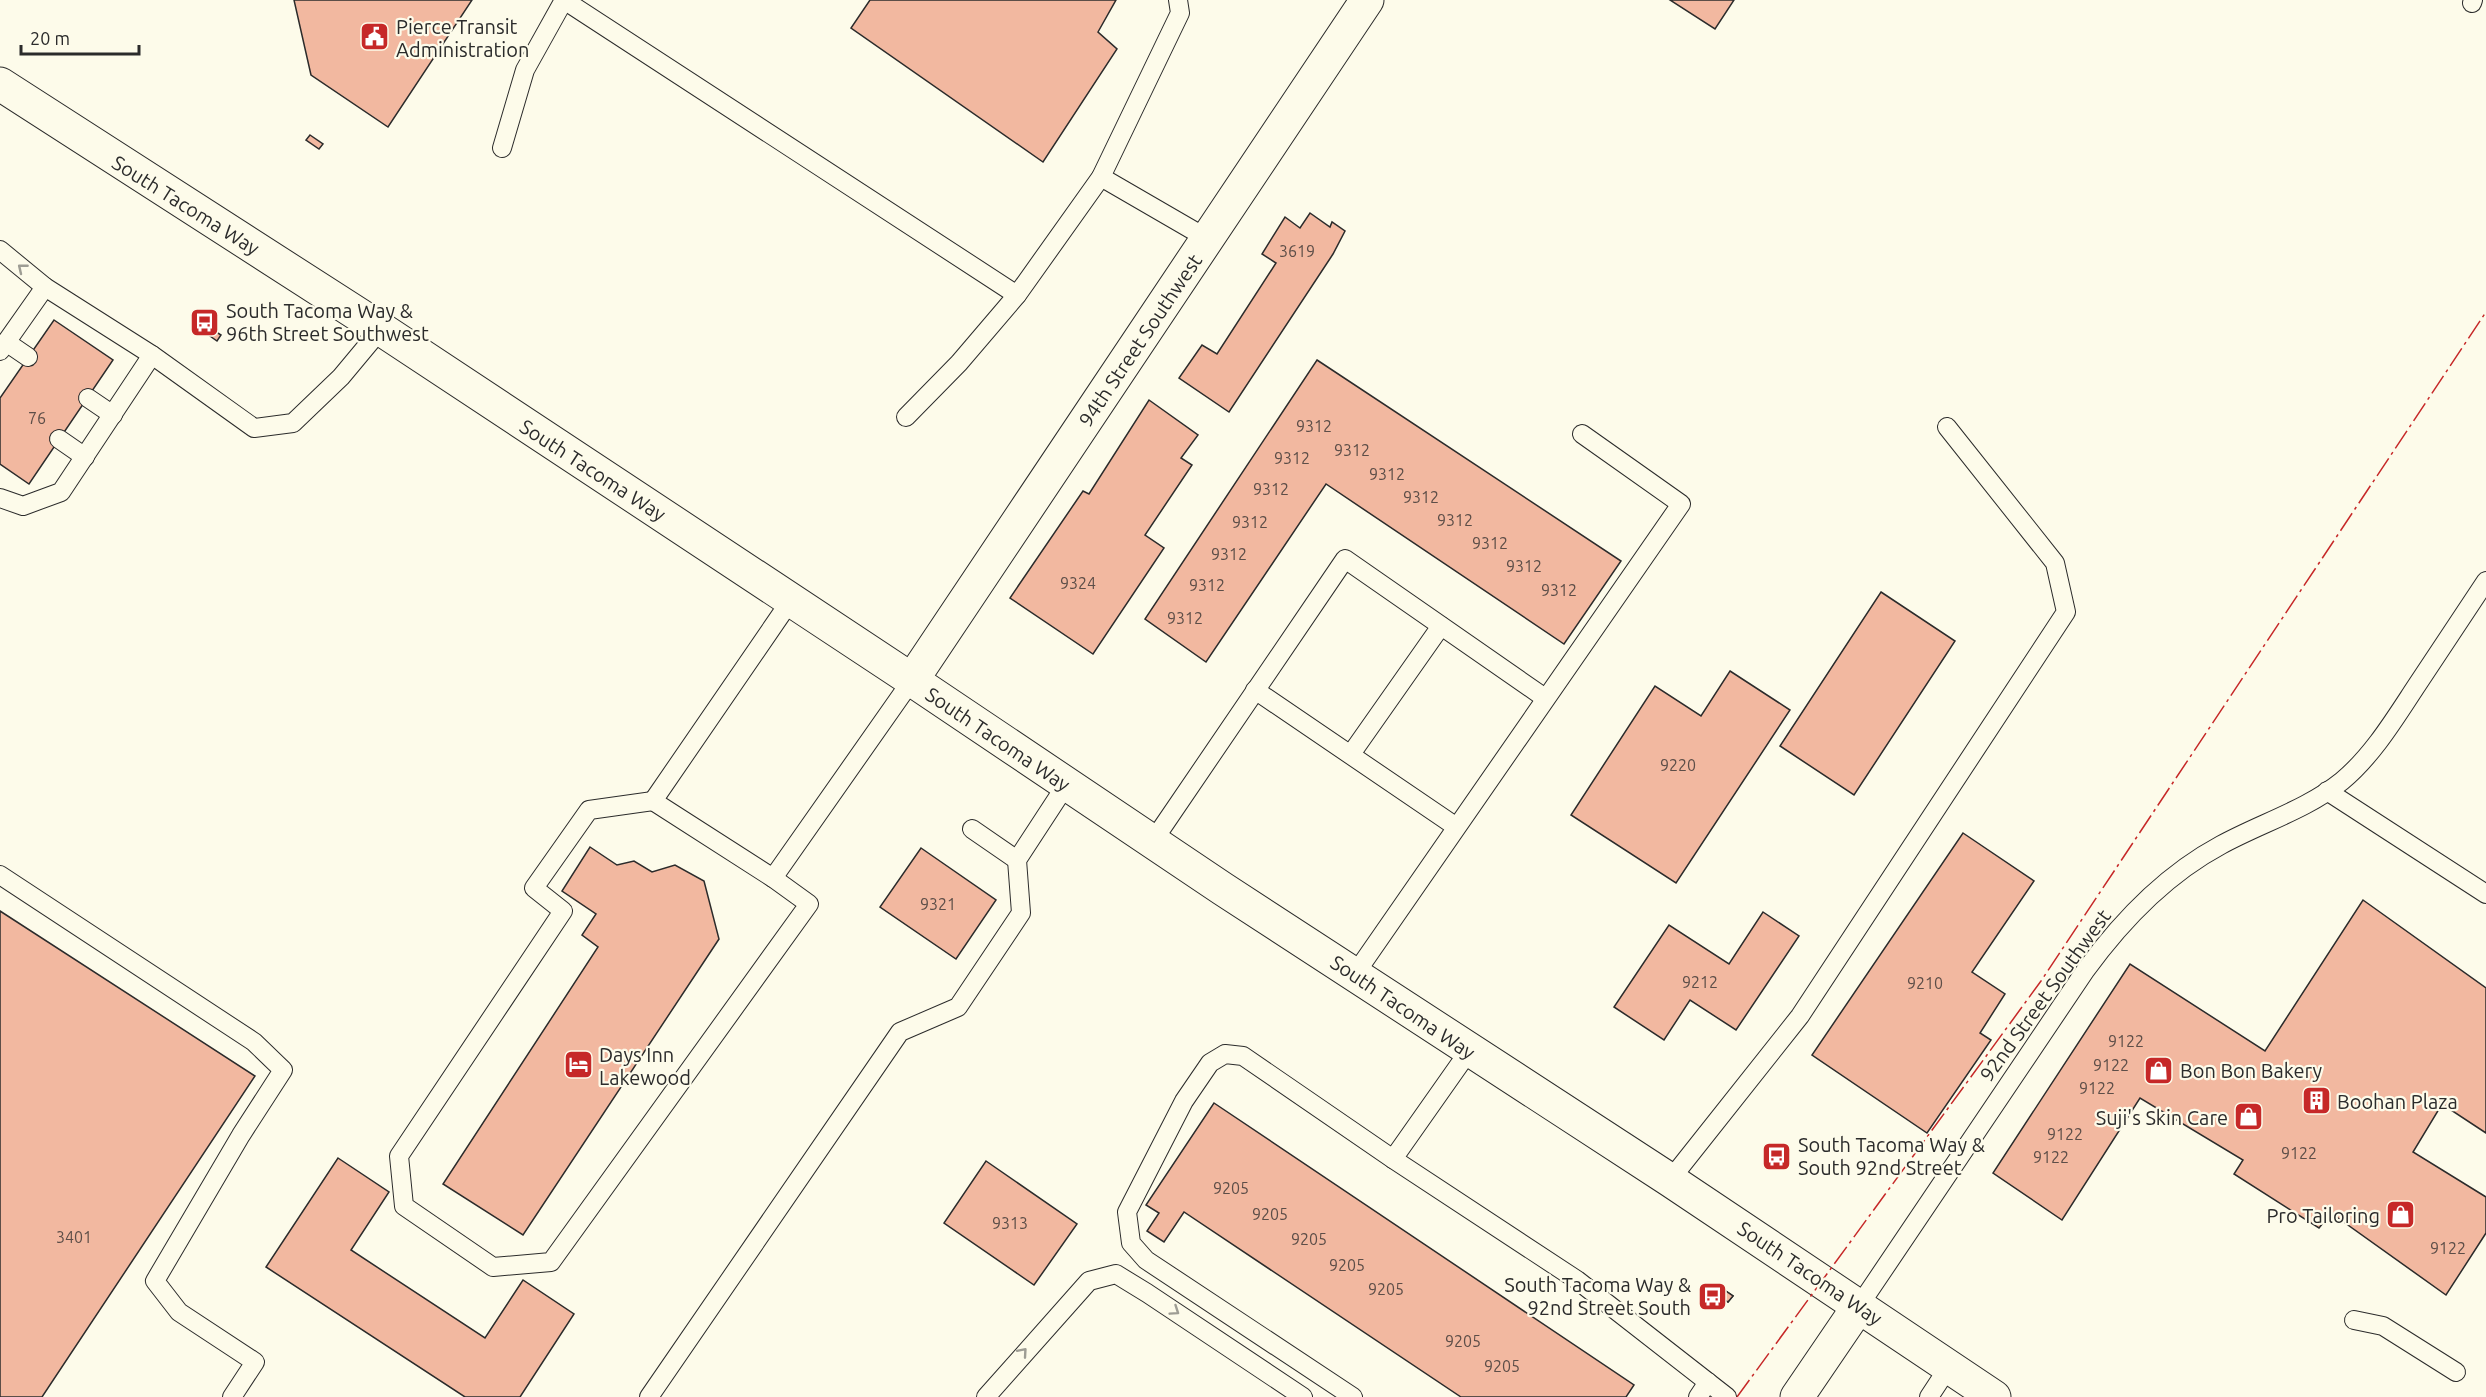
<svg xmlns="http://www.w3.org/2000/svg" width="2486" height="1397" viewBox="0 0 2486 1397" font-family="Ubuntu,sans-serif">
<rect width="100%" height="100%" fill="#fdfbea"/>
<g fill="#f2b8a0" stroke="#2b2b2b" stroke-width="1.5">
<path d="M294,0H472L388,127L311,75Z"/>
<path d="M870,0H1116L1098,32L1117,49L1043,162L851,28Z"/>
<path d="M1670,0H1734L1715,29Z"/>
<path d="M310,135L323,144L319,149L306,140Z"/>
<path d="M1310,213L1330,227L1332,222L1345,231L1333,254L1229,412L1179,378L1202,345L1217,354L1276,263L1262,254L1285,217L1300,228Z"/>
<path d="M54,320L113,360L29,484L0,464V398Z"/>
<path d="M207,326L221,335L217,341L203,331Z"/>
<path d="M1317,360L1621,561L1564,644L1326,484L1206,662L1145,619Z"/>
<path d="M1149,400L1198,435L1181,458L1192,465L1145,535L1164,548L1093,654L1010,598L1083,491L1089,494Z"/>
<path d="M1881,592L1955,641L1854,795L1780,746Z"/>
<path d="M1730,671L1790,710L1676,883L1571,815L1655,686L1701,716Z"/>
<path d="M1963,833L2034,881L1972,972L2005,994L1980,1033L1991,1040L1927,1133L1812,1055Z"/>
<path d="M590,847L617,865L634,861L652,872L675,865L704,881L719,939L523,1235L443,1184L598,947L582,935L596,914L562,891Z"/>
<path d="M921,848L996,900L956,959L880,907Z"/>
<path d="M2363,900L2486,988V1133L2442,1104L2413,1152L2486,1197V1233L2446,1295L2331,1213L2319,1228L2234,1174L2243,1160L2140,1098L2062,1220L1993,1173L2130,964L2265,1051Z"/>
<path d="M0,911L255,1076L42,1397H0Z"/>
<path d="M1763,912L1799,936L1736,1030L1690,1000L1664,1040L1614,1007L1669,925L1729,964Z"/>
<path d="M1214,1103L1634,1385L1626,1397H1461L1184,1212L1164,1242L1147,1231L1159,1213L1146,1205Z"/>
<path d="M338,1158L389,1192L351,1250L485,1338L523,1280L574,1314L520,1397H465L266,1267Z"/>
<path d="M986,1161L1077,1224L1034,1285L944,1223Z"/>
<path d="M1720,1287L1733,1296L1728,1302L1715,1293Z"/>
<path d="M1720,1287L1733,1296L1728,1302L1716,1293Z"/>
</g>
<g fill="none" stroke-linecap="round" stroke-linejoin="round">
<defs>
<g id="lane">
<path d="M564,0L1017,295L1101,177L1180,13L1178,0"/>
<path d="M2472,3L2473,0"/>
<path d="M502,148L525,70L564,0"/>
<path d="M1101,177L1208,239"/>
<path d="M0,250L45,287L152,355L254,428L293,423L341,377L381,329"/>
<path d="M6,342L28,357"/>
<path d="M0,351L45,287"/>
<path d="M88,398L113,415"/>
<path d="M906,417L959,363L1017,295"/>
<path d="M59,439L85,457"/>
<path d="M0,498L23,506L61,492L152,355"/>
<path d="M791,600L653,801L773,878L912,680"/>
<path d="M1255,690L1455,826"/>
<path d="M1351,754L1441,626"/>
<path d="M2327,791L2486,894"/>
<path d="M653,801L589,810L534,888L563,911L399,1156L404,1206L493,1267L551,1262L809,904L773,878"/>
<path d="M972,829L1017,860"/>
<path d="M1153,841L1345,559L1545,698"/>
<path d="M0,875L254,1042L283,1070L241,1135L155,1281L179,1312L255,1362L232,1397"/>
<path d="M1355,974L1681,504L1582,434"/>
<path d="M1393,1159L1469,1051"/>
<path d="M1670,1180L1800,1016L2066,612L2055,563L1947,427"/>
<path d="M1859,1306L2085,971C2122,920 2165,875 2221,845C2261,823 2306,810 2342,781C2372,756 2394,720 2415,688C2439,652 2462,617 2486,581"/>
<path d="M2354,1320L2383,1326L2456,1372"/>
<path d="M649,1397L900,1032L958,1007L1021,913L1017,860L1066,785"/>
<path d="M986,1397L1089,1281L1116,1274L1147,1293L1303,1397"/>
<path d="M1353,1397L1146,1260L1131,1243L1127,1212L1184,1101L1210,1063L1225,1054L1243,1056L1393,1159L1577,1280L1727,1397"/>
<path d="M1698,1397L1708,1382"/>
<path d="M1929,1397L1948,1368"/>
</g>
<g id="street">
<path d="M912,680L1367,0"/>
<path d="M1797,1397L1859,1306"/>
</g>
<path id="primary" d="M0,84L381,329L912,680L1223,889L1670,1180L1994,1397"/>
</defs>
<use href="#lane" stroke="#2b2b2b" stroke-width="20"/>
<use href="#street" stroke="#2b2b2b" stroke-width="35"/>
<use href="#primary" stroke="#2b2b2b" stroke-width="35"/>
<use href="#lane" stroke="#fdfbea" stroke-width="18"/>
<use href="#street" stroke="#fdfbea" stroke-width="33"/>
<use href="#primary" stroke="#fdfbea" stroke-width="33"/>
<path stroke="#c62828" stroke-width="1.5" stroke-dasharray="21 4.5 3 4.5" stroke-linecap="butt" d="M1737,1397L2041,981L2486,312"/>
</g>
<defs><path id="oneway-chevron" d="M-2-3.5L2.5 0L-2 3.5" fill="none" stroke-width="1.6" stroke-linecap="round" stroke-linejoin="round" transform="scale(1.5)"/></defs>
<g stroke="#9e9d94">
<use href="#oneway-chevron" transform="translate(22 268) rotate(-141)"/>
<use href="#oneway-chevron" transform="translate(1175 1311) rotate(34)"/>
<use href="#oneway-chevron" transform="translate(1023 1352) rotate(-49)"/>
</g>
<defs>
<symbol id="civic-square" viewBox="-11 -11 22 22"><rect x="-9" y="-9" width="18" height="18" rx="4" fill="#c62828" stroke="#fdfbea"/><path d="M-.6-6.5H3V-4.5H.6V-3L4-1V1h2V6H-6V1h2V-1L-.6-3ZM-1.2 2.5V6h2.4V2.5Z" fill="#fff"/></symbol>
<symbol id="bus-square" viewBox="-11 -11 22 22"><rect x="-9" y="-9" width="18" height="18" rx="4" fill="#c62828" stroke="#fdfbea"/><path d="M-5-6H5V4H4V6H2V4H-2V6H-4V4H-5ZM-3.5-4V0h7V-4ZM-3.5 1.2v1.5H-2V1.2ZM2 1.2v1.5H3.5V1.2Z" fill="#fff"/></symbol>
<symbol id="hotel-square" viewBox="-11 -11 22 22"><rect x="-9" y="-9" width="18" height="18" rx="4" fill="#c62828" stroke="#fdfbea"/><path d="M-6-4.5h1.5V1H6V5H4.5V3h-9V5H-6ZM-4 0a1.8 1.8 0 1 1 3.6 0ZM.5 0V-2.5h3Q6-2.5 6 0Z" fill="#fff"/></symbol>
<symbol id="shop-square" viewBox="-11 -11 22 22"><rect x="-9" y="-9" width="18" height="18" rx="4" fill="#c62828" stroke="#fdfbea"/><path d="M-5-2.5h2.3a2.7 3.5 0 0 1 5.4 0H5L5.5 6h-11ZM-1.5-2.5h3a1.5 2.3 0 0 0-3 0Z" fill="#fff"/></symbol>
<symbol id="building-square" viewBox="-11 -11 22 22"><rect x="-9" y="-9" width="18" height="18" rx="4" fill="#c62828" stroke="#fdfbea"/><path d="M-4-6H4V6H1V3H-1V6H-4ZM-2.5-4.3h1.7v1.8h-1.7ZM.8-4.3h1.7v1.8H.8ZM-2.5-1h1.7V.8h-1.7ZM.8-1h1.7V.8H.8Z" fill="#fff"/></symbol>
</defs>
<g fill-rule="evenodd">
<use href="#civic-square" x="358" y="20" width="33" height="33"/>
<use href="#bus-square" x="188" y="306" width="33" height="33"/>
<use href="#hotel-square" x="562" y="1048" width="33" height="33"/>
<use href="#shop-square" x="2142" y="1054" width="33" height="33"/>
<use href="#building-square" x="2300" y="1084" width="33" height="33"/>
<use href="#shop-square" x="2232" y="1100" width="33" height="33"/>
<use href="#bus-square" x="1760" y="1140" width="33" height="33"/>
<use href="#shop-square" x="2384" y="1198" width="33" height="33"/>
<use href="#bus-square" x="1696" y="1280" width="33" height="33"/>
</g>
<g text-anchor="middle" dominant-baseline="central" stroke-width="4.5" stroke-linejoin="round" paint-order="stroke">
<g font-size="16" fill="#5d4e48">
<text x="1297" y="251">3619</text>
<text x="37" y="418">76</text>
<text x="1314" y="426">9312</text>
<text x="1352" y="450">9312</text>
<text x="1292" y="458">9312</text>
<text x="1387" y="474">9312</text>
<text x="1271" y="489">9312</text>
<text x="1421" y="497">9312</text>
<text x="1455" y="520">9312</text>
<text x="1250" y="522">9312</text>
<text x="1490" y="543">9312</text>
<text x="1229" y="554">9312</text>
<text x="1524" y="566">9312</text>
<text x="1078" y="583">9324</text>
<text x="1207" y="585">9312</text>
<text x="1559" y="590">9312</text>
<text x="1185" y="618">9312</text>
<text x="1678" y="765">9220</text>
<text x="938" y="904">9321</text>
<text x="1700" y="982">9212</text>
<text x="1925" y="983">9210</text>
<text x="2126" y="1041">9122</text>
<text x="2111" y="1065">9122</text>
<text x="2097" y="1088">9122</text>
<text x="2065" y="1134">9122</text>
<text x="2299" y="1153">9122</text>
<text x="2051" y="1157">9122</text>
<text x="1231" y="1188">9205</text>
<text x="1270" y="1214">9205</text>
<text x="1010" y="1223">9313</text>
<text x="74" y="1237">3401</text>
<text x="1309" y="1239">9205</text>
<text x="2448" y="1248">9122</text>
<text x="1347" y="1265">9205</text>
<text x="1386" y="1289">9205</text>
<text x="1463" y="1341">9205</text>
<text x="1502" y="1366">9205</text>
</g>
<g font-size="20" fill="#2b2b2b" stroke="#fdfbea" text-anchor="start">
<text x="396" y="26">Pierce Transit<tspan x="396" dy="23">Administration</tspan></text>
<text x="226" y="310">South Tacoma Way &amp;<tspan x="226" dy="23">96th Street Southwest</tspan></text>
<text x="599" y="1054">Days Inn<tspan x="599" dy="23">Lakewood</tspan></text>
<text x="2180" y="1070">Bon Bon Bakery</text>
<text x="2337" y="1101">Boohan Plaza</text>
<text x="2228" y="1117" text-anchor="end">Suji's Skin Care</text>
<text x="1798" y="1144">South Tacoma Way &amp;<tspan x="1798" dy="23">South 92nd Street</tspan></text>
<text x="2380" y="1215" text-anchor="end">Pro Tailoring</text>
<text x="1691" y="1284" text-anchor="end">South Tacoma Way &amp;<tspan x="1691" dy="23">92nd Street South</tspan></text>
</g>
<g font-size="20" fill="#2b2b2b" stroke="#fdfbea">
<text transform="translate(186 205) rotate(32)">South Tacoma Way</text>
<text transform="translate(1140 340) rotate(-56)">94th Street Southwest</text>
<text transform="translate(593 470) rotate(33)">South Tacoma Way</text>
<text transform="translate(998 739) rotate(34)">South Tacoma Way</text>
<text transform="translate(2045 995) rotate(-54)">92nd Street Southwest</text>
<text transform="translate(1403 1007) rotate(34)">South Tacoma Way</text>
<text transform="translate(1810 1273) rotate(34)">South Tacoma Way</text>
</g>
</g>
<path d="M21 45v9h118v-9" fill="none" stroke="#2b2b2b" stroke-width="3"/>
<text x="30" y="45" font-size="18" fill="#2b2b2b" stroke="#fdfbea" stroke-width="4.5" paint-order="stroke">20 m</text>
</svg>
